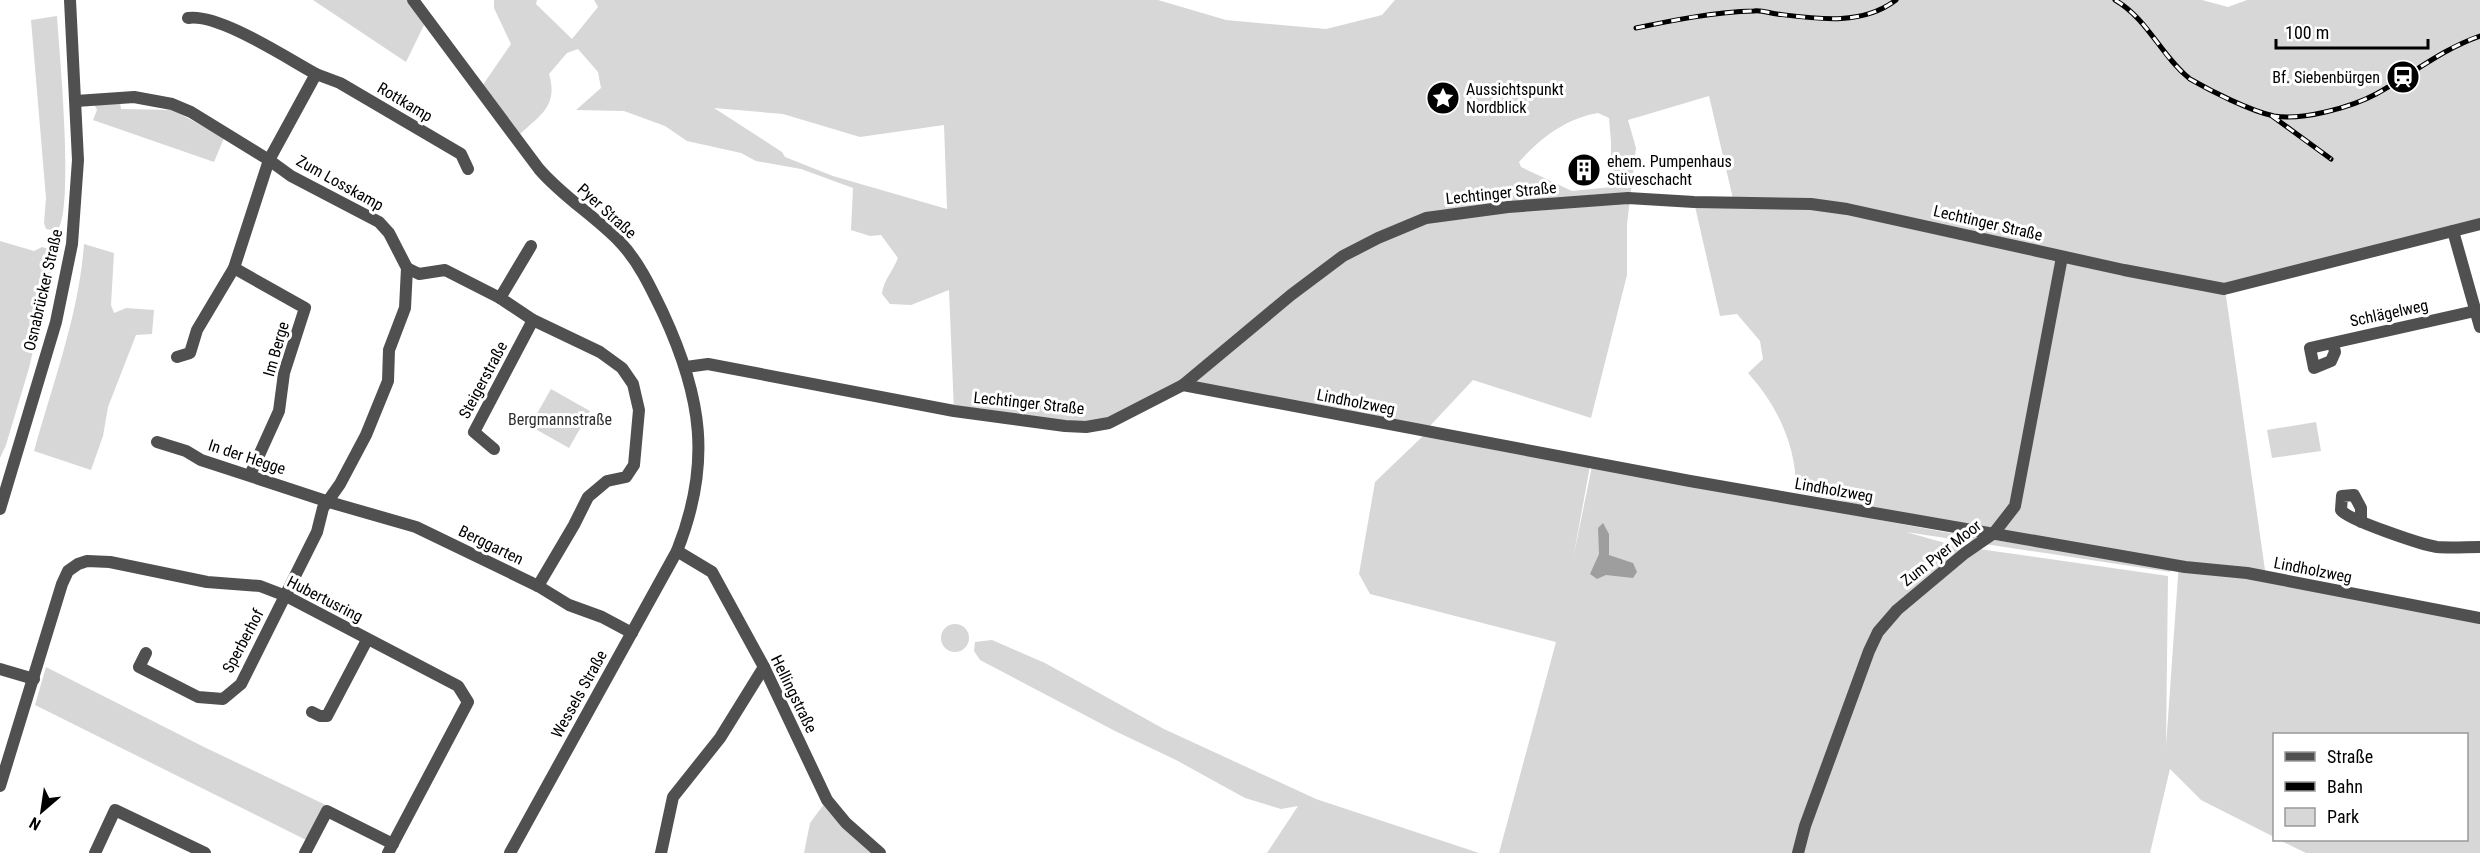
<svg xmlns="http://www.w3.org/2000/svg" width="2480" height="853" viewBox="0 0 2480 853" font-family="'Roboto Condensed',sans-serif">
<rect width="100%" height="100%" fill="#fff"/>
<g fill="#d7d7d7" fill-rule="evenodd">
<path d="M313,0H413L427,19L406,62Z"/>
<path d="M494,0H537L536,4L572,39L598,7L594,0H1158L1226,20L1326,29L1382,15L1395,0H2202L2228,7L2247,0H2480V224L2225,289L2266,577L2480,618V853H2306L2279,840H2466V734H2274V837L2201,800L2170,769L2150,853H1499L1556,642L1370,594L1359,574L1375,482L1424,435L1590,466L1573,559L1592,466L1944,532L2172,568L2170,572L1906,532L1970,550L1979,549L2168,576L2166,746L2179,562L1844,502L1847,492L1844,501L1796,492C1797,447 1778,406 1748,373L1763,359L1760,341L1737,314L1720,316L1694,202L1734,203L1709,96L1628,120L1636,148L1627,224V275L1591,418L1473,380L1428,428L1183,385L1086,427L954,411L949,290L911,305L890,304L882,294C883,281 893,271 898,258L881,235L870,236L851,230L853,188L801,169L756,161L741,153L687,141L665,126L624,111L576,110L601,88L598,72L578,49L567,53L549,74C559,108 538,116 516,138L480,89L511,44L494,8ZM714,108L783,114L860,137L944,125L947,209L833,176L785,157L782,152ZM1598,113L1609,118L1611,142V187L1572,191L1521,167L1519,162C1540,138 1567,118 1598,113Z"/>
<path d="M57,16C59,50 75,212 57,231L46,229L44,223L46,198L31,20Z"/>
<path d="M120,102L121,109L173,110L224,138L214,162L93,120L97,110L94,104Z"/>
<path d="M0,241L34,251L42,247L56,251L29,368L6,445L0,458Z"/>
<path d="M84,244L114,253L111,305L114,313L126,308L154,310L152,334L136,335L108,407L103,436L91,470L34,451C53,383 79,314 84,244Z"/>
<path d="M551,389L590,411L569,448L530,426Z"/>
<path d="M2316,422L2321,451L2272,458L2267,430Z"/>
<circle cx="955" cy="638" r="14"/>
<path d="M992,640L1045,663L1164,729L1316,799L1479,853H1267L1298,806L1281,809L1245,798L1176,760L1115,731L980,660L974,651L975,642Z"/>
<path d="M46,667L204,747L328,806L308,841L35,705Z"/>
<path d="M827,800L880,853H804L810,823Z"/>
</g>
<path fill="#9e9e9e" d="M1603,523L1609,534V555L1633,563L1637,572L1633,578L1606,575L1597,579L1590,574L1599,554L1598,528Z"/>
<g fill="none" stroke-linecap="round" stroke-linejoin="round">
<g stroke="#505050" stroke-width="12">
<path d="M413,0L539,169C563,197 595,216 620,242C639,262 651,288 663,313C702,397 712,463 677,551L510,853"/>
<path d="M188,18C219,13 288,59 316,74"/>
<path d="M76,101L134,97L172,104L191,112L269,160L291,176L379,222L389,233L407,268L405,308L389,350L388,381L366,435L340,484L323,508L317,532L241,684L223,699L198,697L139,667L146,653"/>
<path d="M2453,231L2480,327"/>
<path d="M234,268L305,308L284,373L279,411L250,475"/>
<path d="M407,268L419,274L445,270L500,298L533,320L600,352L622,368L633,384L639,410L634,465L626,477L607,481L588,497L574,525L538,586"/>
<path d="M500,298L531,246"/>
<path d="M2333,343L2335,352L2331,361L2314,368L2310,348L2475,311"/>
<path d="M177,357L190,353L197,330L234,268L269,160L316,74L340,83L461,154L468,169"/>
<path d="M686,367L708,364L954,411L1065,426L1086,427L1109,423L1183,385L1291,295L1343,256L1378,238L1426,218L1508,207L1628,198L1694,202L1811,204L1847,209L2124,270L2224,289L2480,224"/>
<path d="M1183,385L1690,481L2185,567L2247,573L2480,618"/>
<path d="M157,442L186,451L201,460L329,502L416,527L538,586L569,605L602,617L632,633"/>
<path d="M494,449L474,432L533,320"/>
<path d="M0,509L56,322L72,244L78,160L70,0"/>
<path d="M2361,522V508L2354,495L2342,496L2341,510C2348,520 2423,545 2437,547C2451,548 2466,547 2480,547"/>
<path d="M677,551L712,572L764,667L827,800L846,823L880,853"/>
<path d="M0,669L34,679"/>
<path d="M312,712L320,716H327L367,640"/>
<path d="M0,786L62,584L68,571L78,564L87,561L110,562L207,582L260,586L286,596L458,686L468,702L388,853"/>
<path d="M95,853L115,810L205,853"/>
<path d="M305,853L327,811L393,844"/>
<path d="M661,853L673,797L720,738L764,667"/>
<path d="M1798,853L1805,826L1869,651L1878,632L1897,610L1965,553L1994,533L2015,506L2062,257"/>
</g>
<defs>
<g id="rail">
<path d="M2115,0C2148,19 2161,56 2190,79C2211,91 2250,111 2274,116C2302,121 2352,107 2376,94C2411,75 2442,49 2480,36"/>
<path d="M1636,28C1674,20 1715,12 1754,11C1762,10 1769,13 1777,14C1817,19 1862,26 1896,0"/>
<path d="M2272,116L2331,159"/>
</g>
</defs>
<use href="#rail" stroke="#000" stroke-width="5"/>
<use href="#rail" stroke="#fff" stroke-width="3" stroke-dasharray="9" stroke-linecap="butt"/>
</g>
<defs>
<symbol id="station-disc" viewBox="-11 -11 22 22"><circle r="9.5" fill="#000" stroke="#fff"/><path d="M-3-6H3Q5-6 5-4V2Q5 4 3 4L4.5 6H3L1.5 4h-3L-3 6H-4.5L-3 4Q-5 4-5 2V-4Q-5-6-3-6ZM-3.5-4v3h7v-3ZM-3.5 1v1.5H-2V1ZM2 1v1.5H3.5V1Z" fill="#fff"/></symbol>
<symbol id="sight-disc" viewBox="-11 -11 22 22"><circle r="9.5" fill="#000" stroke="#fff"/><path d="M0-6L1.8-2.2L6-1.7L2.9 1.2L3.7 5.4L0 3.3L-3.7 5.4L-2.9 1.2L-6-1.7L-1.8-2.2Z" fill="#fff"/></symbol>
<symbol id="building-disc" viewBox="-11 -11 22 22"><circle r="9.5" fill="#000" stroke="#fff"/><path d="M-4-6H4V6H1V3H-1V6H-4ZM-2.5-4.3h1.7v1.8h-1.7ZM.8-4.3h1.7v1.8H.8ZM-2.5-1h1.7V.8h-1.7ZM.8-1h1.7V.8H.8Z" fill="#fff"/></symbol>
</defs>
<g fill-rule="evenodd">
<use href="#station-disc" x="2384" y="58" width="38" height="38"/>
<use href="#sight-disc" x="1424" y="79" width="38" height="38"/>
<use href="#building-disc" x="1565" y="151" width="38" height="38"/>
</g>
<g text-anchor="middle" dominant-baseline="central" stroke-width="6" stroke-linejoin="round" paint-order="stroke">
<g font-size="16" fill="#000" stroke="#fff" text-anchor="start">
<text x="2380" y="77" text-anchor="end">Bf. Siebenbürgen</text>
<text x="1466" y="89">Aussichtspunkt<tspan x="1466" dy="18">Nordblick</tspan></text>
<text x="1607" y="161">ehem. Pumpenhaus<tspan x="1607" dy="18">Stüveschacht</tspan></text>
</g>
<g font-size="16" fill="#000" stroke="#fff">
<text transform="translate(405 102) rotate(31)">Rottkamp</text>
<text transform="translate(340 183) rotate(29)">Zum Losskamp</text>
<text transform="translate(1501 193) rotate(-6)">Lechtinger Straße</text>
<text transform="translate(607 211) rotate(42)">Pyer Straße</text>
<text transform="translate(1988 223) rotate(13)">Lechtinger Straße</text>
<text transform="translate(43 290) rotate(-77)">Osnabrücker Straße</text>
<text transform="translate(2389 313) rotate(-12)">Schlägelweg</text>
<text transform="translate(276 349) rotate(-74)">Im Berge</text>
<text transform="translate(483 380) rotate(-62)">Steigerstraße</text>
<text transform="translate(1356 402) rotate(11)">Lindholzweg</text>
<text transform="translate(1029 403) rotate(6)">Lechtinger Straße</text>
<text transform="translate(247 457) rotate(18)">In der Hegge</text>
<text transform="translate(1834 490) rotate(10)">Lindholzweg</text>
<text transform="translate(491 545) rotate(26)">Berggarten</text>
<text transform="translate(1941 553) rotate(-38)">Zum Pyer Moor</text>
<text transform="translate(2313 570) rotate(11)">Lindholzweg</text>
<text transform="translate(325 599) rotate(27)">Hubertusring</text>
<text transform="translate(243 641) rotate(-62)">Sperberhof</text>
<text transform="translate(579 694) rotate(-61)">Wessels Straße</text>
<text transform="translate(794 694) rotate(64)">Hellingstraße</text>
</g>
<g font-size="16" fill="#2e2e2e" stroke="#fff">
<text x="560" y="419">Bergmannstraße</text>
</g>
</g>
<rect x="2273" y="733" width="195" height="108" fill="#ffffff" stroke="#999999" stroke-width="1.5"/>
<rect x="2285" y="752" width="30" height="9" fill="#505050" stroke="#999999" stroke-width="1.5"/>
<text x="2327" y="763" font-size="18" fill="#000000">Straße</text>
<rect x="2285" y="782" width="30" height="9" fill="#000000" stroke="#999999" stroke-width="1.5"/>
<text x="2327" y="793" font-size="18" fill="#000000">Bahn</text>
<rect x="2285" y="808" width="30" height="18" fill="#d7d7d7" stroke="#999999" stroke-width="1.5"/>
<text x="2327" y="823" font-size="18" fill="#000000">Park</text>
<g transform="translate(42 811) rotate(209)" stroke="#ffffff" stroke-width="4.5" paint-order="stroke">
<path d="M0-4.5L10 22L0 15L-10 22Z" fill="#000000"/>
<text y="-9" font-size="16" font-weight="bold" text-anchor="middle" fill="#000000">N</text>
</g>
<path d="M2276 39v9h152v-9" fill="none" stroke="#000000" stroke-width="3"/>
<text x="2285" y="39" font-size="18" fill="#000000" stroke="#ffffff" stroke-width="4.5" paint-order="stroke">100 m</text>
</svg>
